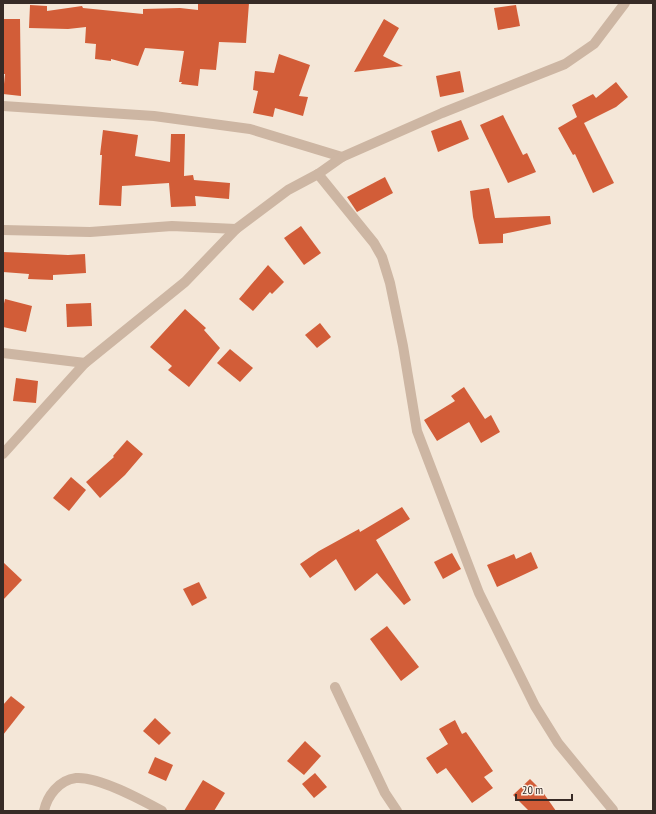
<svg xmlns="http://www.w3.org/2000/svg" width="656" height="814" viewBox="0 0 656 814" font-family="'PT Sans Narrow',sans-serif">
<rect width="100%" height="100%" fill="#f4e7d8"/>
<g fill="#d25d38">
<path d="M198,3H249L246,43L219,42L216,70L200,69L198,86L181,84L182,82H179L184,51L145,48L138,66L111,59V61L95,59L96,44L85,43L86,27L68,29L29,28L30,5L47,6V11L82,6L83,8L143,14V9L180,8L198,10Z"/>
<path d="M516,5L520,26L498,30L494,8Z"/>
<path d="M3,19H20L21,96L3,94L5,74H3Z"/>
<path d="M384,19L399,28L383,56L403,66L354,72Z"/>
<path d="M279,54L310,65L299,96L308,97L303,116L275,108L273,117L253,113L258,91L253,90L255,71L274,73Z"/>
<path d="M460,71L464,92L440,97L436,76Z"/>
<path d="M616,82L628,97L616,107L584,123L614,183L593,193L575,154L573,155L558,128L577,117L572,105L593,94L596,98Z"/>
<path d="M503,115L523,155L527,153L536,172L508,183L480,125Z"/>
<path d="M461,120L469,139L438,152L431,131Z"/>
<path d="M103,130L138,135L135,156L170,162L171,134H185L184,176L193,175L194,180L230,183L229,199L195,196L196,206L171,207L169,183L122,186L121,206L99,205L102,155H100Z"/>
<path d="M385,177L393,193L357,212L347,197Z"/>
<path d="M489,188L495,218L550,216L551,224L503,234V243L479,244L473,217L470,191Z"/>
<path d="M301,226L321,253L304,265L284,238Z"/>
<path d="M3,252L68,255L85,254L86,273L53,275V280L28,279L29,274L3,272Z"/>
<path d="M268,265L284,282L272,294L270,292L253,311L239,299Z"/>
<path d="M5,299L32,306L26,332L3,327V308Z"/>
<path d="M91,303L92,326L67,327L66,304Z"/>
<path d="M185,309L206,328L204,330L220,348L189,387L168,370L172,366L150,347Z"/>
<path d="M320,323L331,337L317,348L305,335Z"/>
<path d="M230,349L253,368L240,382L217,363Z"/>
<path d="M16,378L38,381L36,403L13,401Z"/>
<path d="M464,387L485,419L491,415L500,432L481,443L469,422L437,441L424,420L455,401L451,396Z"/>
<path d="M127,440L143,454L125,475L100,498L86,482L114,457L113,456Z"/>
<path d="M71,477L86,490L69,511L53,498Z"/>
<path d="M402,507L410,519L376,540L411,600L404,605L377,573L355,591L336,559L310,578L300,564L319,551L359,529L360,532Z"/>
<path d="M531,552L538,568L497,587L487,565L514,554L516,559Z"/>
<path d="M452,553L461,569L443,579L434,562Z"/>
<path d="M3,562L22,580L3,600Z"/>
<path d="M199,582L207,598L192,606L183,589Z"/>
<path d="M387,626L419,667L401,681L370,639Z"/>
<path d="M11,696L25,707L3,735V705Z"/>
<path d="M155,718L171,733L159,745L143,731Z"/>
<path d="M455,720L462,734L466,732L493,771L484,777L493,788L472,803L446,768L437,774L426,758L448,744L439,729Z"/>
<path d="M305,741L321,756L304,775L287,761Z"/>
<path d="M155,757L173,765L166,781L148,773Z"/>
<path d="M315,773L327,787L314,798L302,784Z"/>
<path d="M530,779L542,791L556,811H529L513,795Z"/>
<path d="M203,780L225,793L214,811H184Z"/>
</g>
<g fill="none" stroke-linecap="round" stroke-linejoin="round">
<g stroke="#cdb6a3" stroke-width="10">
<path d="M3,106L154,116L250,129L342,157"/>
<path d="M318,174L374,243L382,257L390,283L403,346L417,431L479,593L535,706L558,743L613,810"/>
<path d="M3,230L90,232L172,226L236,229"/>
<path d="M3,353L85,363"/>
<path d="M3,454L85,363L185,282L236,229L288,190L318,174L342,157L442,113L565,64L594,44L625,3"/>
<path d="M335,687L385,793L397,811"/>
<path d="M44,811C47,796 59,780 76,778C98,776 142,800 162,811"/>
</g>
</g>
<rect width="656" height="814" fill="none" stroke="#372b26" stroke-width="8"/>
<path d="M516 794v6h56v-6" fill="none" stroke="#372b26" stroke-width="2"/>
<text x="522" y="794" font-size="12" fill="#372b26" stroke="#fbf1e5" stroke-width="3" paint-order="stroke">20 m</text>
</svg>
